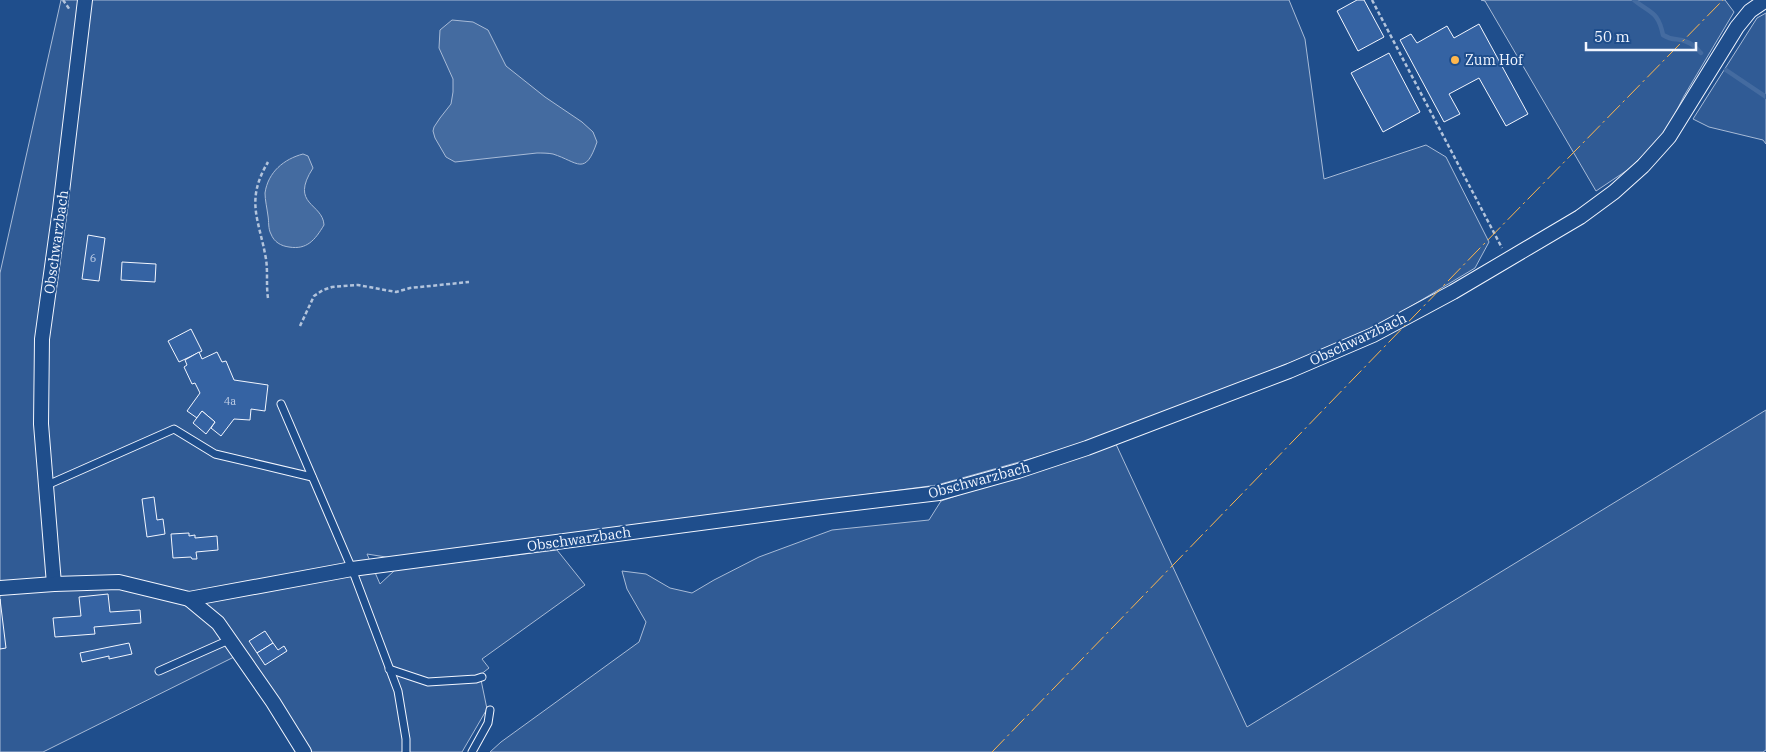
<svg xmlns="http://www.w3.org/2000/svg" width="1766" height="752" viewBox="0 0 1766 752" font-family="'IBM Plex Serif',serif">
<rect width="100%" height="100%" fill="#1f4e8c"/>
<g fill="#305b95" stroke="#a8bbd7">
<path d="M61,0H1289L1305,39L1324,179L1426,145L1446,157L1489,242L1475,268L1368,332L1087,443L937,485L392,558L367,554L380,584L395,570L557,550L585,585L482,659L489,668L480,675L487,709L462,752H297L236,656L43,752H0V273Z"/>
<path d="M1481,0H1725L1734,12L1684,96L1666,132L1629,169L1596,191L1485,1Z"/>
<path d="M1766,13V144L1763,140L1709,127L1693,119L1757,18Z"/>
<path d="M1766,410V750L1763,752H490L501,742L639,642L646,622L627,589L622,571L646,574L670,588L692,593L714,580L759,557L832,530L929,520L941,501L1115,442L1247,727Z"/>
</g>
<g fill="#446ba0" stroke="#a8bbd7">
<path d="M452,20L473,22L488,30L506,66L545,97L582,122L593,132L597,142C585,177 578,162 553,154C548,153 542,153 537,153L455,162L446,157L435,138L433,131L434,127L440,118L451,104L453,92V79L439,48L440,30Z"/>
<path d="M303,154L308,156L313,168C289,205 323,203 324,225C315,240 307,250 289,247C281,246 274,242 271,234C268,229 269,221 268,216C267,208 265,200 265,193C268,172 284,159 303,154Z"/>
</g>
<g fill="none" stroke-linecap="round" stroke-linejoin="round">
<g stroke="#446ba0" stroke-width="4.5">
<path d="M1634,0C1651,14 1658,11 1663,35C1674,42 1677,37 1687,42C1693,44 1697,49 1701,53"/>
<path d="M1726,70L1766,97"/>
</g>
</g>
<g fill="#3563a3" stroke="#f2f6ff">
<path d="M1357,0H1364L1384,37L1358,51L1337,11Z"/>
<path d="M1479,24L1528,114L1506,126L1479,78L1449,94L1460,114L1444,122L1400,40L1411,34L1417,43L1447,26L1454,38Z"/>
<path d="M1389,53L1420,112L1383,132L1351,73Z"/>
<path d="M88,235L105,238L99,281L82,279Z"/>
<path d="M122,262L156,264L155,282L121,280Z"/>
<path d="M191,329L202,351L179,362L168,341Z"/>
<path d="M199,352L202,359L217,352L222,362L226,361L234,380L268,385L265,411L251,409L250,420L234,419L221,436L211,428L215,422L202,411L197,418L187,411L200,393L195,383L192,384L184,367L187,365L185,360Z"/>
<path d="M202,411L215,422L206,434L193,423Z"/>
<path d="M154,497L157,520L163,519L165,534L147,537L142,499Z"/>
<path d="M189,533V536L195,535V538L217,536L218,550L196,552L197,559H192L191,557L173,558L171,534Z"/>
<path d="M108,594L110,612L140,610L141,623L94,627L95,634L55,637L53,618L81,616L79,597Z"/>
<path d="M0,599L6,648L0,649Z"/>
<path d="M265,631L273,643L257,653L249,641Z"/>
<path d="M129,643L132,654L109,659V656L82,662L80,653Z"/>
<path d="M273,643L278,650L284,646L287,651L265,665L257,653Z"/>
</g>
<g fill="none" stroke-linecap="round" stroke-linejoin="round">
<defs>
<g id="service">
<path d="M281,404L352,569L398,691L406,739V752"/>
<path d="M45,486L174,429L215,454L312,477"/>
<path d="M389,669L428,682L476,679L482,677"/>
<path d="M159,671L229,640"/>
<path d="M472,752L488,723L490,710"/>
</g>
<g id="minor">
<path d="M54,584L41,424L42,339L60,209L85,0"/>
<path d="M0,588L54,584L119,582L189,599L352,569L822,507L939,493L1018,471L1087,448L1289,371L1373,335L1453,292L1580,217L1614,192L1643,166L1669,137L1737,27L1750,11L1766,0"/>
<path d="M189,599L218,623L273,702L304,752"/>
</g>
</defs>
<use href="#service" stroke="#f2f6ff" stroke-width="9"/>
<use href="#minor" stroke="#f2f6ff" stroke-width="16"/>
<g stroke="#b3c4dc" stroke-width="2.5" stroke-dasharray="4 2.5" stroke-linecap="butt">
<path d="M63,0L70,10"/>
<path d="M1372,0L1502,248"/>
<path d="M268,298C266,285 268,272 266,259C259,219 245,201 268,162"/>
<path d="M300,326L314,296L323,290L332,287L358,285L396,292L410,288L469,282"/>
</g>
<use href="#service" stroke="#1f4e8c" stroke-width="7"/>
<use href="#minor" stroke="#1f4e8c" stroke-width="14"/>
<path stroke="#ffb74d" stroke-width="1" stroke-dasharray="18 4 2.5 4" stroke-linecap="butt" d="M992,752L1479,249L1723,0"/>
</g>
<circle fill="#ffb74d" stroke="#1f4e8c" stroke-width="2" cx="1455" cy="60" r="5"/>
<g text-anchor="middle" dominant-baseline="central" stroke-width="4" stroke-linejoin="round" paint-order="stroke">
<g font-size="11" fill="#c3d1e8">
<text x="93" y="258">6</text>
<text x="230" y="401">4a</text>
</g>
<g font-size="14" fill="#f2f6ff" stroke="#1f4e8c" text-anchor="start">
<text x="1465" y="60">Zum Hof</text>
</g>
<g font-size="14" fill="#f2f6ff" stroke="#1f4e8c">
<text transform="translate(56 242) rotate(-82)">Obschwarzbach</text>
<text transform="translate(1358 339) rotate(-25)">Obschwarzbach</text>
<text transform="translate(979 480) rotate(-15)">Obschwarzbach</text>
<text transform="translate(579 539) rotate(-8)">Obschwarzbach</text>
</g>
</g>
<path d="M1586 42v8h110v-8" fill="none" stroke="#f2f6ff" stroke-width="2.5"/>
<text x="1594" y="42" font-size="15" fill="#f2f6ff" stroke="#1f4e8c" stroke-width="4" paint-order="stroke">50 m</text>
</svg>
